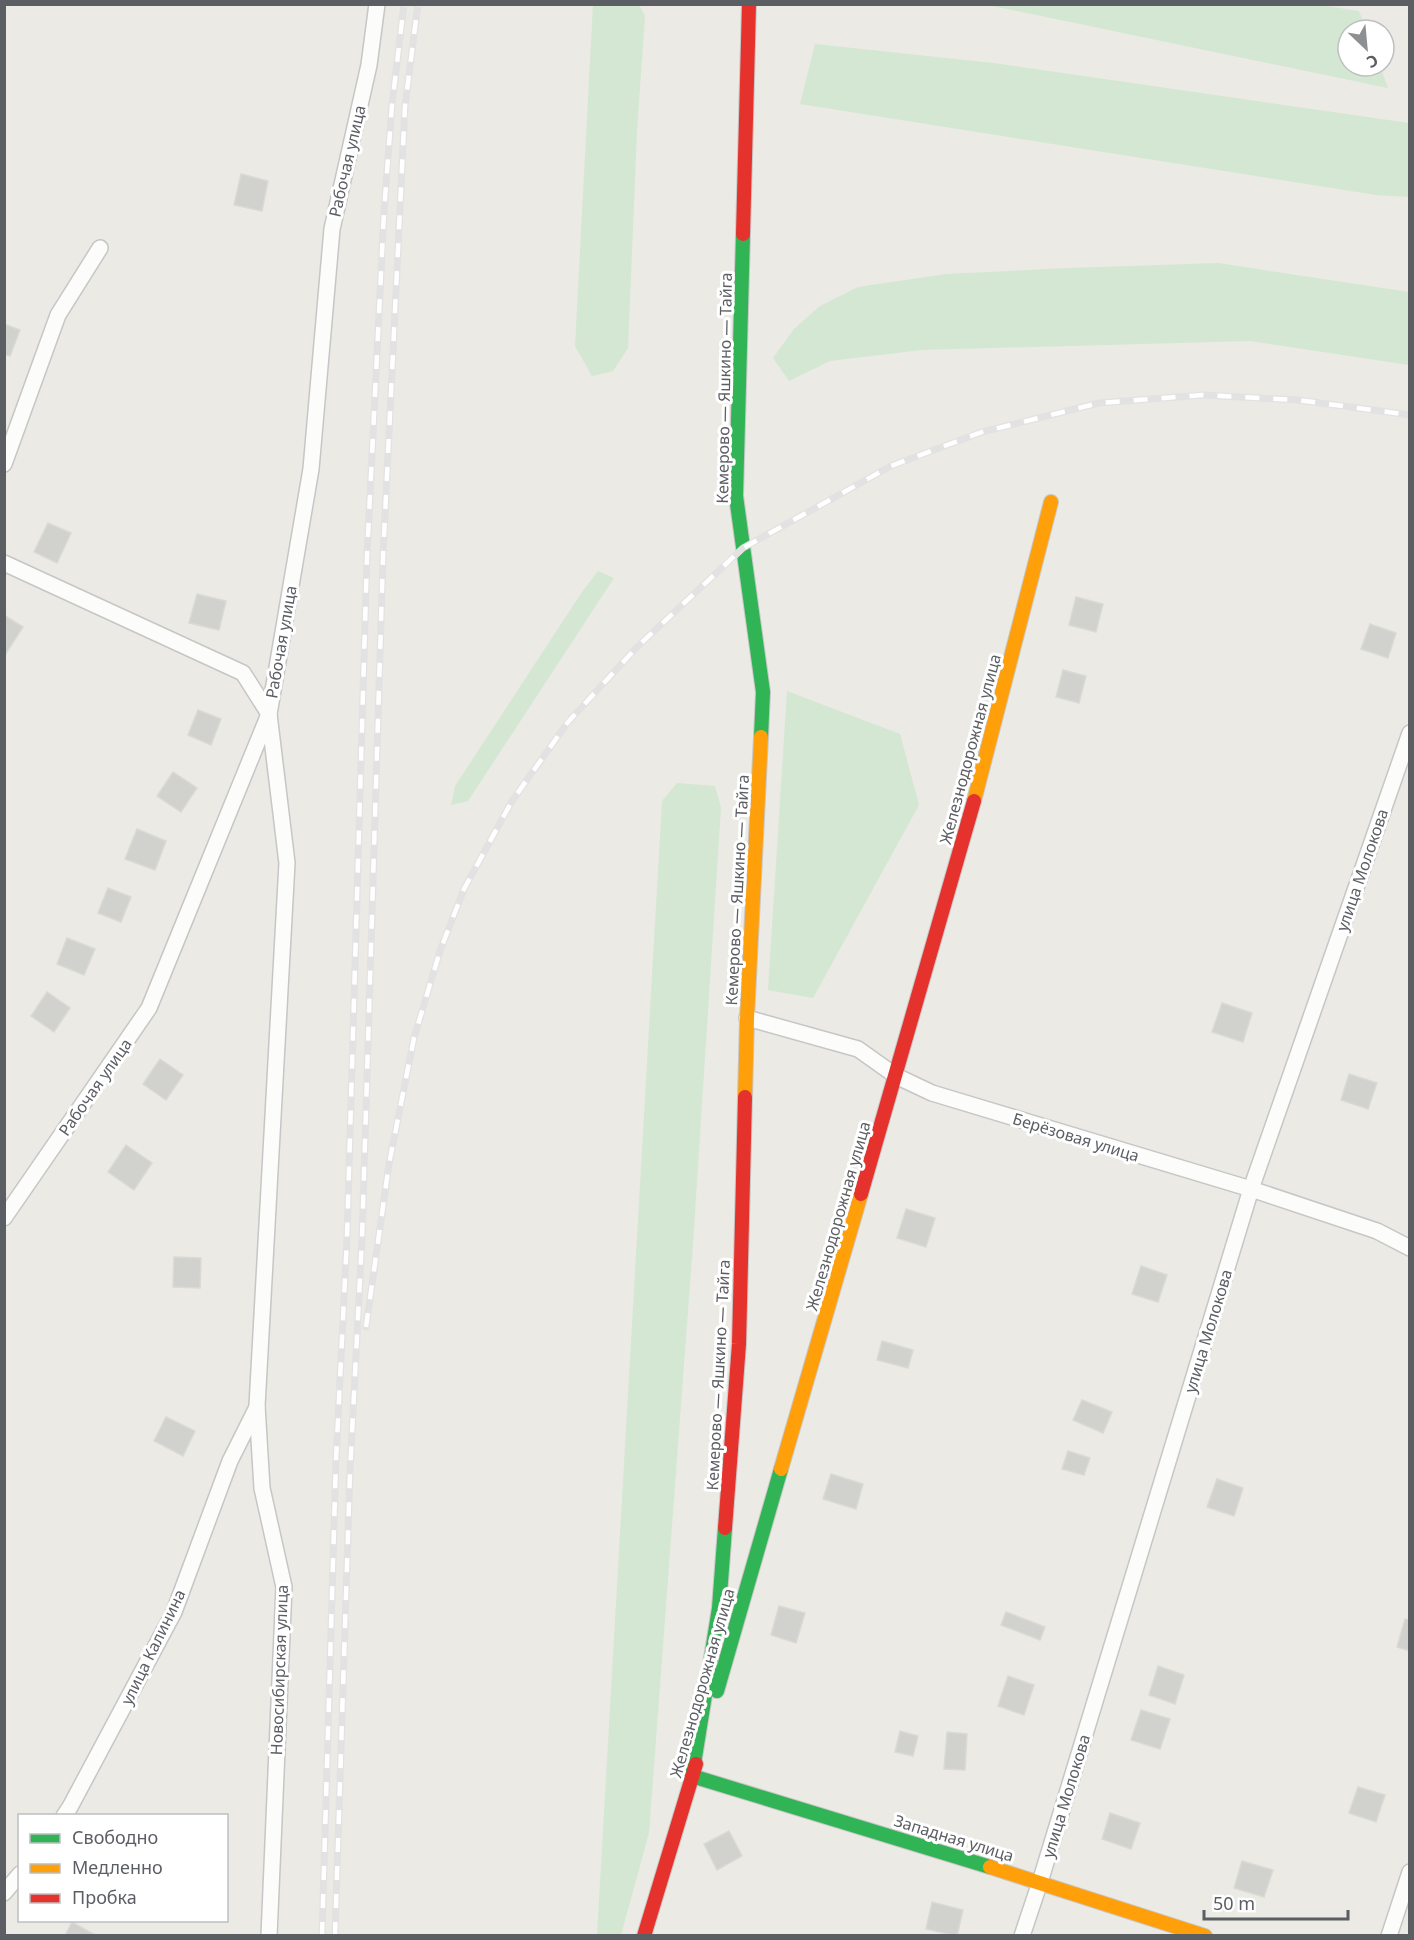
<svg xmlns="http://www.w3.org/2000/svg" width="1414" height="1940" viewBox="0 0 1414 1940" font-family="'Noto Sans',sans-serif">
<rect width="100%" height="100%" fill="#ebeae5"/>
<g fill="#d3e7d3">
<path d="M593,4L639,5L645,16L637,131L628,348L613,371L592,376L575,346Z"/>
<path d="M1320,5L1359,11L1366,30H1348V66H1380L1388,88L988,5Z"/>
<path d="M815,44L993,63L1409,123V197L1376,195L800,104Z"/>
<path d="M1218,263L1409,292V365L1250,341L921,350L830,361L789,381L773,358L794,329L820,306L858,287L946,274L1069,268Z"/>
<path d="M598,571L614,578L468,801L451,805L455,786L582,592Z"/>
<path d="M787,691L900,734L919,805L813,998L768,990Z"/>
<path d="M677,783L715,786L721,808L693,1244L649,1833L621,1935H597L662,801Z"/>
</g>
<g fill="#d1d1ce" stroke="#dadad4" stroke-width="1.5">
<path d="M241,174L268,181L262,211L234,205Z"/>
<path d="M4,324L20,330L10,356L4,354Z"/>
<path d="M48,523L71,533L57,563L34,552Z"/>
<path d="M197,594L226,601L219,630L189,623Z"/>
<path d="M1076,597L1103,604L1096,632L1069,625Z"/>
<path d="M4,615L23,627L5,655H4Z"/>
<path d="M1370,624L1396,633L1388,658L1361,649Z"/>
<path d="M1063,670L1086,676L1079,703L1056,697Z"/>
<path d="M198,710L221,719L211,745L188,735Z"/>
<path d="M173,772L197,788L181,812L157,796Z"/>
<path d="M137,829L166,841L155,870L125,859Z"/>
<path d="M108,888L131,897L121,922L98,913Z"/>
<path d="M67,938L95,949L84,975L57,964Z"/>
<path d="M47,992L70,1008L54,1032L31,1016Z"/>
<path d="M1222,1003L1252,1013L1243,1042L1212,1032Z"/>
<path d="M160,1059L183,1075L166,1100L143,1084Z"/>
<path d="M1349,1074L1377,1083L1368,1109L1341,1100Z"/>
<path d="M126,1145L152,1163L134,1190L108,1172Z"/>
<path d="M906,1209L935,1218L926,1247L897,1238Z"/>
<path d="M174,1257L201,1258L200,1288L173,1287Z"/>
<path d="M1141,1266L1167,1275L1158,1302L1132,1294Z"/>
<path d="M882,1341L913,1350L908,1368L877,1360Z"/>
<path d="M1082,1400L1112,1412L1103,1433L1073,1420Z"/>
<path d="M166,1417L195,1431L183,1456L154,1441Z"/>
<path d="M1068,1451L1090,1458L1084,1475L1062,1469Z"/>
<path d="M831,1474L863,1484L856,1509L823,1499Z"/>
<path d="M1217,1479L1243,1488L1234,1516L1207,1507Z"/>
<path d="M779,1606L805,1613L796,1643L771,1635Z"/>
<path d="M1006,1612L1045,1627L1040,1640L1001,1625Z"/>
<path d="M1405,1619L1410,1620V1651L1397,1647Z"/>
<path d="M1158,1666L1184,1675L1175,1704L1149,1695Z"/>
<path d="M1008,1676L1034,1685L1024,1715L998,1706Z"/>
<path d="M1141,1710L1170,1719L1160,1749L1131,1740Z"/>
<path d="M900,1731L918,1736L913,1756L895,1752Z"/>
<path d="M947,1732L967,1734L965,1770L944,1769Z"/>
<path d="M1358,1787L1385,1795L1376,1822L1349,1813Z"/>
<path d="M1110,1813L1140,1823L1131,1849L1102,1839Z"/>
<path d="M729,1831L742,1856L717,1870L704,1844Z"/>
<path d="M1242,1861L1273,1870L1264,1897L1234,1888Z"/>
<path d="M932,1902L963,1910L957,1936L926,1929Z"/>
<path d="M72,1922L97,1936H65Z"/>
</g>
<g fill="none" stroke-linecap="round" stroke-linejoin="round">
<defs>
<g id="street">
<path d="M4,464L58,315L100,248"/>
<path d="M4,563L243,673L269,714L287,863L257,1406L262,1488L284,1587L269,1936"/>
<path d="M747,1018L858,1049L896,1076L932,1093L1251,1189L1377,1231L1410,1248"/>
<path d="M4,1218L149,1008L269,714L311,469L332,229L369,65L377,4"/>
<path d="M64,1816L70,1807L174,1612L230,1461L257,1407"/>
<path d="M4,1893L20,1874"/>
<path d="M1022,1936L1040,1882L1251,1189L1410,733"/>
<path d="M1389,1936L1410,1872"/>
</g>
<g id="fast">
<path d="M743,234L736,496L763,692L761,737"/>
<path d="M717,1691L781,1469"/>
<path d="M692,1776L719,1608L725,1528"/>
<path d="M692,1776L990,1867"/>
</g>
<g id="slow">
<path d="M974,801L1051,502"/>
<path d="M745,1097L747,1018L761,737"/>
<path d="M781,1469L861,1194"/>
<path d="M990,1867L1205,1936"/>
</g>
<g id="jam">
<path d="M743,234L749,4"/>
<path d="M861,1194L974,801"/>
<path d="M725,1528L739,1344L745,1097"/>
<path d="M644,1936L696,1764"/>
</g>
</defs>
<use href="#street" stroke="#c7c6c6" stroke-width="18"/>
<use href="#fast" stroke="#c8c7c7" stroke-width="16"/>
<use href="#slow" stroke="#c8c7c7" stroke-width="16"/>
<use href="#jam" stroke="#c8c7c7" stroke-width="16"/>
<use href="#street" stroke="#fcfcfb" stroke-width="15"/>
<use href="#fast" stroke="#30b455" stroke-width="14"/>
<use href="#slow" stroke="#ff9f0a" stroke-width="14"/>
<use href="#jam" stroke="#e5322d" stroke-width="14"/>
<defs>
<g id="rail">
<path d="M366,1327L389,1164L414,1038L440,951L464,889L512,801L568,722L637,647L743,548L891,466L982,432L1099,403L1203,395L1298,400L1410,415"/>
<path d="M322,1936L336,1460L347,1238L367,556L384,212L392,105L404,4"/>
<path d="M335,1936L350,1472L362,1239L383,557L405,106L418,4"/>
</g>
</defs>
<use href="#rail" stroke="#e2e2e2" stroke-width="7"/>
<use href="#rail" stroke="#fff" stroke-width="4.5" stroke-dasharray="14" stroke-linecap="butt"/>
</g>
<g text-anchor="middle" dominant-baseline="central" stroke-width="6" stroke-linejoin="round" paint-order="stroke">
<g font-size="16" fill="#5b5e63" stroke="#fff">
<text transform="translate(347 161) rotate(-77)">Рабочая улица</text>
<text transform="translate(724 388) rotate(-89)">Кемерово — Яшкино — Тайга</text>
<text transform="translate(281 642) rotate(-80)">Рабочая улица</text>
<text transform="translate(970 749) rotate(-75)">Железнодорожная улица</text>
<text transform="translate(1362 870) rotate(-71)">улица Молокова</text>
<text transform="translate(737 890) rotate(-87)">Кемерово — Яшкино — Тайга</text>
<text transform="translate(95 1087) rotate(-55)">Рабочая улица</text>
<text transform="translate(1076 1137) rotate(17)">Берёзовая улица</text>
<text transform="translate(838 1216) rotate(-74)">Железнодорожная улица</text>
<text transform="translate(1208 1331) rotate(-73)">улица Молокова</text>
<text transform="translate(718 1375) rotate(-87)">Кемерово — Яшкино — Тайга</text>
<text transform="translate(153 1647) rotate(-64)">улица Калинина</text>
<text transform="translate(279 1670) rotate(-88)">Новосибирская улица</text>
<text transform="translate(702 1683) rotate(-74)">Железнодорожная улица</text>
<text transform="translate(1066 1796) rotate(-73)">улица Молокова</text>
<text transform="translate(954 1838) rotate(17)">Западная улица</text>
</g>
</g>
<rect width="1414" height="1940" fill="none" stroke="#5b5e63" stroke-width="12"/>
<rect x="18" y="1814" width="210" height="108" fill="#ffffff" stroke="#bdbfc1" stroke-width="1.5"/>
<rect x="30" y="1834" width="30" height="9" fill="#30b455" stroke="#bdbfc1" stroke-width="1.5"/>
<text x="72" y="1844" font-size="18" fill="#5b5e63">Свободно</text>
<rect x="30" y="1864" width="30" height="9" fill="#ff9f0a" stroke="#bdbfc1" stroke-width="1.5"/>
<text x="72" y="1874" font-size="18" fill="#5b5e63">Медленно</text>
<rect x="30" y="1894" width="30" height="9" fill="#e5322d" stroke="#bdbfc1" stroke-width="1.5"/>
<text x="72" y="1904" font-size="18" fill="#5b5e63">Пробка</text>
<g transform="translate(1366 48) rotate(154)"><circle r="28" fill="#ffffff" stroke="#bdbfc1" stroke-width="1.5"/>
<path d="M0-4.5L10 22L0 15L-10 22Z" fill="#8d8f90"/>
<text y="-9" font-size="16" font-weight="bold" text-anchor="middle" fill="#5b5e63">С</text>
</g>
<path d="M1204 1910v9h144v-9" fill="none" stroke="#5b5e63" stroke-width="3"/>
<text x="1213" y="1910" font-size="18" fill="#5b5e63" stroke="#ffffff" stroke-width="4.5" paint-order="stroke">50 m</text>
</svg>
